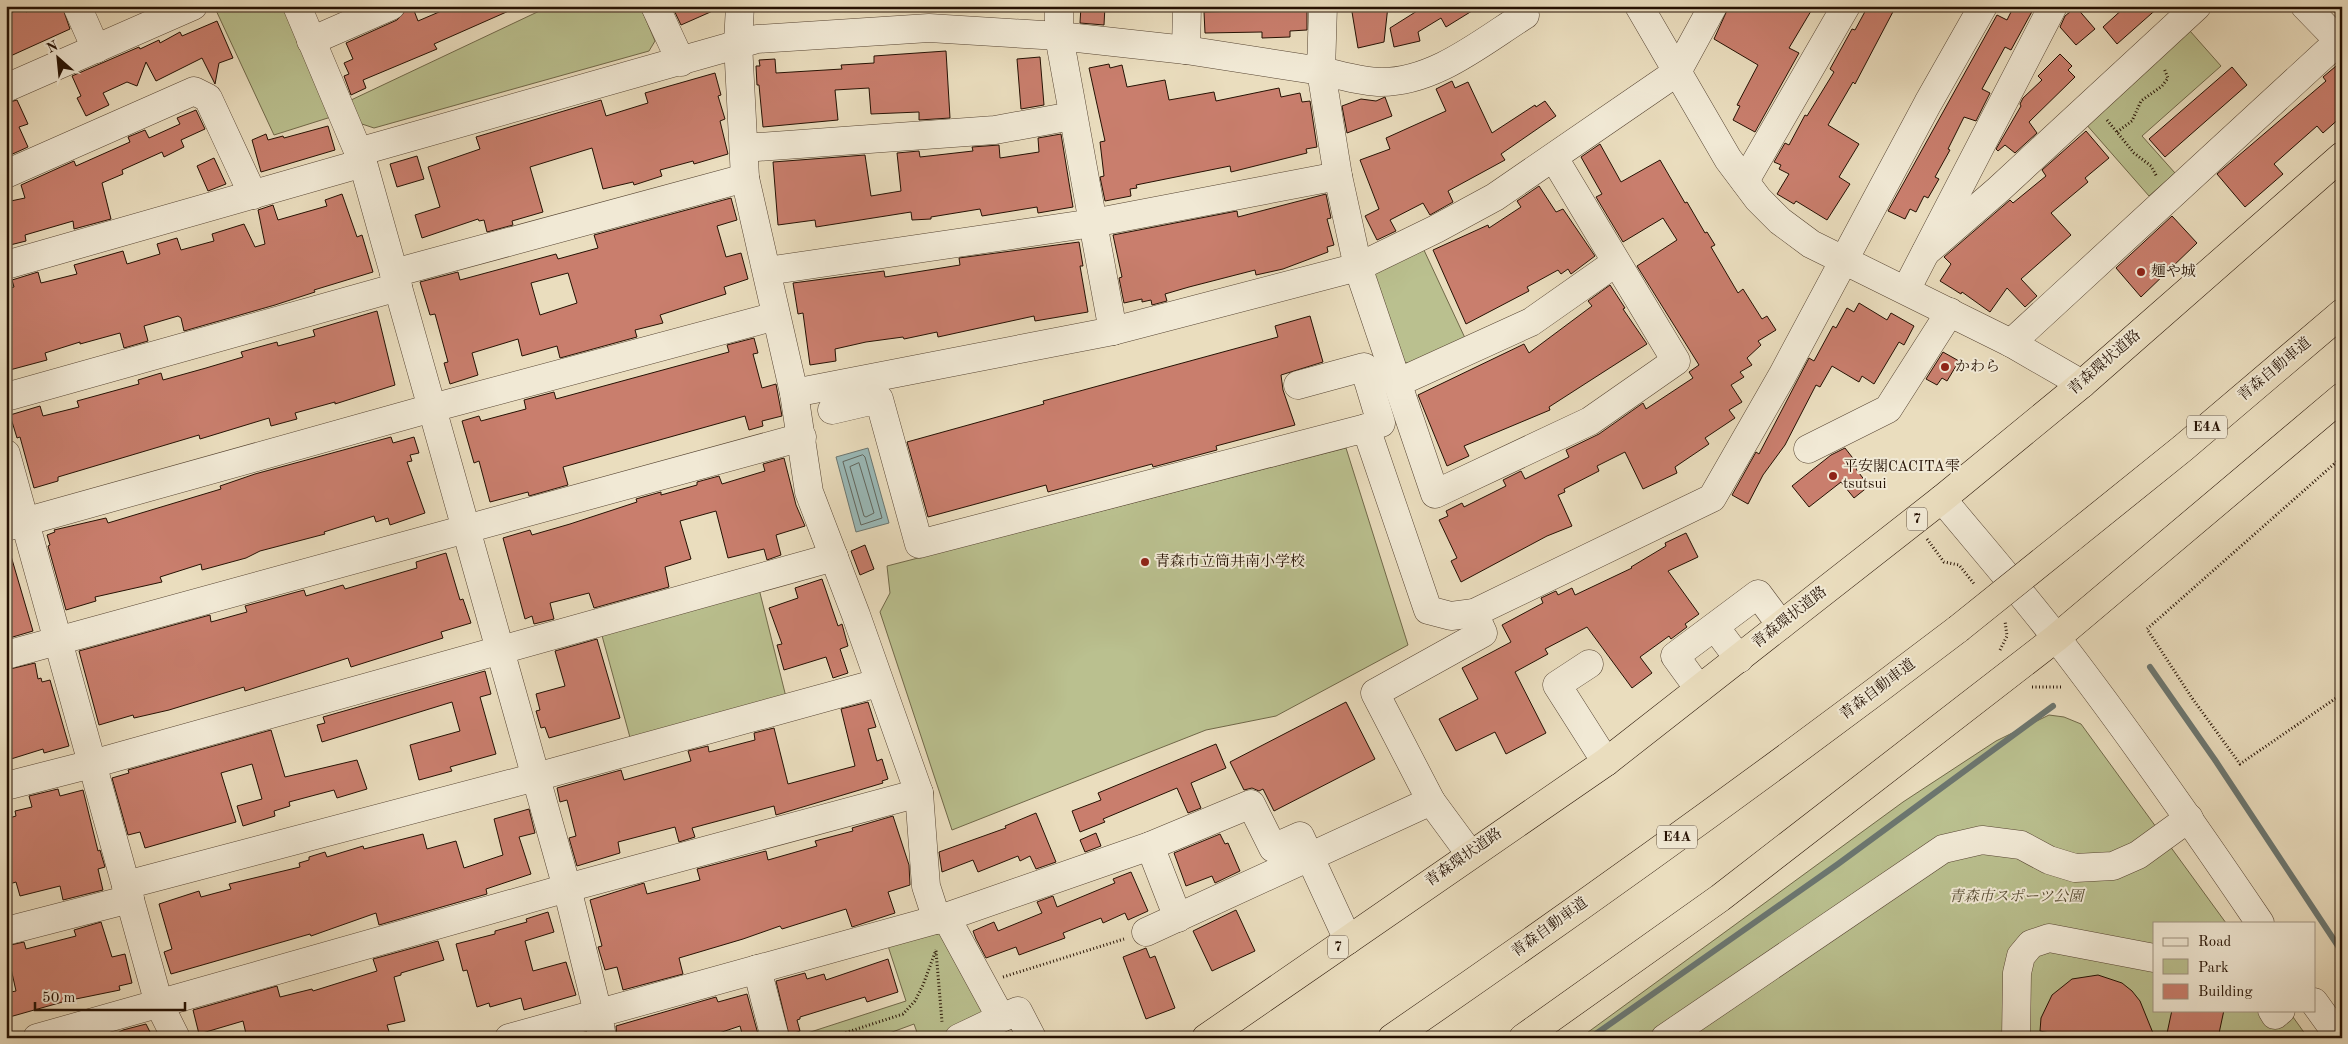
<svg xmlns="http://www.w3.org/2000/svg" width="2348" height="1044" viewBox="0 0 2348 1044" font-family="'Old Standard TT','Noto Serif JP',serif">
<rect width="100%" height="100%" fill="#eaddbe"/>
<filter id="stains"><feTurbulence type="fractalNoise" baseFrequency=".004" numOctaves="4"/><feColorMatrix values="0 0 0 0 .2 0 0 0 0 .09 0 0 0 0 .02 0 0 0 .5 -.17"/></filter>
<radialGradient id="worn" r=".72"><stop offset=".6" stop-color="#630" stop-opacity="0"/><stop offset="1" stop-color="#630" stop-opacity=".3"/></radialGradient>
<g fill="#bac08f" stroke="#706849">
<path d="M214,6H285L331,117L274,135Z"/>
<path d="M550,6H640L655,41L649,51L374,128L359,123L349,101Z"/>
<path d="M2190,31L2221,66L2142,136L2175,173L2149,196L2085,123Z"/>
<path d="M1423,248L1465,338L1413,364L1402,362L1371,284L1377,270Z"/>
<path d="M1346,448L1408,645L1276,716L1206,730L952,830L880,612L890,593L887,566Z"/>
<path d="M759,589L786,697L631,741L601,632Z"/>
<path d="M2049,715L2064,717L2081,724L2226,923H2154V1010H2288L2308,1038H1580L1903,802L1996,741Z"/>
<path d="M940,930L984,1007L981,1018L935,1038H919L914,1024L876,1038H792L906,1001L888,946Z"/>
</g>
<path fill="#9abab9" stroke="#6b7670" d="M868,448L889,523L856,532L836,457Z"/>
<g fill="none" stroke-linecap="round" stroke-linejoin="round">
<g stroke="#60665e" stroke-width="1">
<path d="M863,455L865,457L882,518L861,525L843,462Z"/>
<path d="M859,463L874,513L866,517L864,516L850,467Z"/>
</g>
<g stroke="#6b7670" stroke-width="6">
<path d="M2150,667L2215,760L2342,952"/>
<path d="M1590,1038L1838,864L2053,706"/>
</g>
</g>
<g fill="#c97e6d" stroke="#251103" fill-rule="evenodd">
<path d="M39,6H62L70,29L6,58V15L24,7L26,12Z"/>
<path d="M453,6H520L434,44L437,49L363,80L366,88L351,95L344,76L349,74L344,63L353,59L346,43L397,20L405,11L413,8L418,21Z"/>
<path d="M672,6H724L681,25Z"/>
<path d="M1081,6H1105L1104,25L1080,23Z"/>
<path d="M1351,6H1388L1384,42L1358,48Z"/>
<path d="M1425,6H1480L1446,27L1441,18L1418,32L1420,41L1394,47L1390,28Z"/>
<path d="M1729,6H1814L1789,48L1799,53L1755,132L1733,120L1740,106L1737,105L1758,65L1714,39Z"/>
<path d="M1868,6H1896L1855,84L1853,82L1828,125L1859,144L1839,177L1850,184L1827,220L1796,201L1794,204L1777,194L1789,174L1779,169L1781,165L1774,162L1785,143L1789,145L1805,115L1807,116L1834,72L1830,69L1852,29L1855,30Z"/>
<path d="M2014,6H2035L2011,50L2005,47L1982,89L1990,93L1976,121L1964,117L1948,149L1950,150L1935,177L1939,179L1928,198L1924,196L1916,212L1910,209L1905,219L1888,211L1997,15L2007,20Z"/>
<path d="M2126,6H2160L2117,44L2103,27Z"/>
<path d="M2076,7L2095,29L2076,45L2060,27L2065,16Z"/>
<path d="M1307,9V30L1290,31V37L1262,38V32L1205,33L1204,12Z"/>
<path d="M217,21L233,58L219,63L215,84L202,58L156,81L146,62L137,86L127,82L103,93L109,105L86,116L77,98L81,96L72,76L139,47L140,49L159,40L160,43L180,32L182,36Z"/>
<path d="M946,51L950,118L919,120V112L871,114L869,88L835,90L838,120L763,127L759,85H757L756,66H760L759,60L775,59L776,73L842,69L841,65L874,63V56Z"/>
<path d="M2060,54L2072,66L2068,70L2075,77L2029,122L2037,133L2015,153L2005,145L1998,151L1996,149L2021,106L2020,104L2023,98L2042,80L2038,76Z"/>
<path d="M1040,57L1044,105L1021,109L1017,59Z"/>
<path d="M2342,61V116L2323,133L2317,126L2274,164L2283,174L2245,207L2217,174L2326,81L2323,77Z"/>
<path d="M1109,64L1110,68L1122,65L1127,87L1165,80L1169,100L1214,92L1216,101L1279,88L1281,97L1300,93L1302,102L1310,101L1317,147L1306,149L1307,153L1231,172L1230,166L1136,185L1137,188L1130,189L1131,196L1105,201L1100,177L1104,176L1100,142L1105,141L1089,68Z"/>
<path d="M2232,67L2247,85L2165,157L2149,139Z"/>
<path d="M715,73L721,95L718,96L725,119L720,121L728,154L694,164L693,161L660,170L662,176L634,185L633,182L603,189L592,148L530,167L543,212L512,221L513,225L487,232L484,220L479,221L478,219L422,238L415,215L440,207L428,167L480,149L476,137L601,100L606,116L648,103L645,93Z"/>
<path d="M1452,81L1455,88L1468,82L1492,133L1535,105L1536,107L1545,101L1556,116L1501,154L1505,160L1448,191L1453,202L1430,215L1423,203L1390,220L1396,231L1377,240L1365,216L1379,209L1360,160L1390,149L1386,138L1446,111L1436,89Z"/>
<path d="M1385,97L1392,116L1347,133L1342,106L1361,99L1376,101Z"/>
<path d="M17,100L28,124L19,127L28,147L6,157V103Z"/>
<path d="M196,110L205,129L181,140L184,147L164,157L162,152L122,170L123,174L102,183L111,219L74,229L73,221L25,235L26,241L6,246V202L25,198L21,185L74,161L76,166L130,142L128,137L145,130L149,138L180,124L177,118Z"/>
<path d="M328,126L335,150L261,172L252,140L266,134L268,140L283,136L284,138Z"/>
<path d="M2086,131L2109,158L2085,178L2088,182L2051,213L2071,235L2021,279L2037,296L2025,307L2007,288L1990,312L1962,292L1961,294L1940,281L1951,264L1944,257L2010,200L2013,203L2046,176L2042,170Z"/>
<path d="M1061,134L1073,207L1038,213L1037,207L982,216L980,209L931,217V219L912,220L911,212L816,227L815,220L778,225L773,162L865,155L871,196L901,191L897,153L919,151L920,157L973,151L972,147L999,145L1000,158L1039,152L1038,138Z"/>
<path d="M1600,144L1621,182L1660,160L1685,203L1687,202L1705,233L1707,232L1715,245L1711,247L1738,293L1743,289L1762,319L1767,316L1776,330L1758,341L1761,345L1747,358L1752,365L1740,372L1744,377L1731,385L1742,402L1729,410L1735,418L1705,438L1709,444L1675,467L1677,473L1643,489L1625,452L1597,466L1599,471L1564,489L1565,492L1558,495L1572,526L1547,536L1461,582L1451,561L1457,558L1439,520L1448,516L1446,511L1462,503L1464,507L1506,486L1503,480L1521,471L1525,479L1569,457L1566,450L1599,434L1643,403L1646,409L1693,378L1689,372L1699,365L1637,266L1677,240L1663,218L1623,242L1596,197L1602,194L1581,157Z"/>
<path d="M417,156L424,179L397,187L390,164Z"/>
<path d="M214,158L226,184L208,191L197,166Z"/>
<path d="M1539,186L1556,212L1563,209L1595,256L1571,274L1568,269L1561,274L1558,270L1527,287L1529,291L1466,324L1433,250L1488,225L1489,228L1521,207L1517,201Z"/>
<path d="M342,194L357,237L362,235L373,272L314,290L315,292L275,305L184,331L181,318L178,316L144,326L148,341L124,348L120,333L80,344V342L45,353L47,360L6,371V289L14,287L12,280L38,272L41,283L77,274L74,265L123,251L127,264L160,254L157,244L177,238L181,250L214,241L212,234L244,224L255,247L265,244L258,210L273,205L278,220L327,206L325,200Z"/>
<path d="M1326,194L1331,218L1327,219L1334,245L1327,247L1328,252L1283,269L1256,275L1255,270L1189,287L1165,294L1167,301L1152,305L1151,300L1142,302V299L1124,303L1119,278L1122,277L1113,235L1237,211L1238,217Z"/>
<path d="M731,198L737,220L717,226L726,257L741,253L748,279L724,287L726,294L660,315L663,323L635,330L637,337L560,358L557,346L522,356L518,339L472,353L478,375L450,384L444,363L448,362L435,314L430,315L420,282L458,272L460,280L556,254L558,259L598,248L594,235ZM568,273L577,303L540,315L531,283Z"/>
<path d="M2172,216L2197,243L2141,297L2116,268Z"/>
<path d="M1079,242L1083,266H1080L1088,312L1035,321L1034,316L938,337L937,332L904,339L903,337L866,342L835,349L836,361L810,365L803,313L798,314L793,283L884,271L885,277L960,265L959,258Z"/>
<path d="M1610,285L1625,308L1623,309L1647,344L1549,407L1550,410L1464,446L1469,456L1447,466L1418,395L1524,344L1529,353L1592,306L1588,301Z"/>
<path d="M1859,303L1887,320L1891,313L1914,326L1904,345L1899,342L1874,384L1862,376L1859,382L1832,366L1820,387L1816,385L1785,445L1763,475L1748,504L1732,495L1756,452L1759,454L1809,358L1814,361L1833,326L1836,328L1847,308L1854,312Z"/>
<path d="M377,311L395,385L335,404V402L295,413L297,419L271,426L269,418L200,439L199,435L58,477V481L34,488L20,437L17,438L10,415L40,406L43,416L79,407L77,401L139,384L138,380L161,373L163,380L206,368L243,357L241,352L277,342L278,346L315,336L313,330Z"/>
<path d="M1310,316L1323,362L1281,375L1283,390L1295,425L1216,446L1217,450L1153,467L1152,464L1048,492L1046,485L928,517L907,442L1044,404L1043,401L1278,337L1275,326Z"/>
<path d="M754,338L758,353L753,354L762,388L776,384L782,416L762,421L763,426L749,430L745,416L563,467L568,485L529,496L528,492L490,502L479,461L474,463L462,421L479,416L481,421L526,409L524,400L554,392L556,399L729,352L727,345Z"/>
<path d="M1943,352L1959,361L1947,381L1942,378L1937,385L1926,379Z"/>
<path d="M391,437L393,443L414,437L419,453L410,455L412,461L407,462L425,513L390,525L388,518L376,522L374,516L324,532L325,534L260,551L246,558L202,570L201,564L160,577L162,582L95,597L96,601L66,610L48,546L50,545L47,535L55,532L54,530L106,518L108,523L221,489L220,486L255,474Z"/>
<path d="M1845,448L1859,466L1856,469L1869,486L1854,498L1841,482L1809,507L1792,486L1831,455Z"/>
<path d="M784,458L796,505L805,526L776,535L781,555L767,560L764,549L728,558L716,511L680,521L691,559L665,567L669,587L594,608L589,593L550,603L554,619L534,624L532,616L525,619L503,538L530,530L532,535L570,524L637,502L636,499L661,492V495L697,485V482L719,476L722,484L765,471L763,464Z"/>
<path d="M1686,533L1698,557L1668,571L1699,614L1685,624L1687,627L1671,639L1669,636L1640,657L1652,673L1632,688L1587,627L1545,649L1548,654L1515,672L1546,733L1506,754L1495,732L1456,751L1439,719L1478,699L1462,668L1511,642L1502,625L1543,603L1541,598L1556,591L1558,595L1572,588L1575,595L1632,568L1631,567L1666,546L1665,543Z"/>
<path d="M865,545L874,569L860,575L851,551Z"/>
<path d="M446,553L460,600L463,599L471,623L441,632L443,638L351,667L348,658L245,691L244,687L169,710L134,718L133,715L99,725L79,651L210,615L211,622L247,612L245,606L304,590L306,596L343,585L345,589L417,568L416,562Z"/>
<path d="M6,556H11L33,631L6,639Z"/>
<path d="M822,579L838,626L842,624L848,646L840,649L848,673L833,678L826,657L784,670L777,645L782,644L769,608L798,598L795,588Z"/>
<path d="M597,639L620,718L549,738L545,727L541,728L536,711L540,710L536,694L565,686L555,651Z"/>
<path d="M35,663L38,679L41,678L42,682L50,680L69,746L44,753L43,749L11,759L6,742V670Z"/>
<path d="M485,671L491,694L480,697L496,754L450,767L452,771L419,780L410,745L460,731L452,702L322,742L317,725L325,723L323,717Z"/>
<path d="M868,702L876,727L868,729L877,761L882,759L888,779L882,781L883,783L776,815L774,806L692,828L695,837L679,842L675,827L618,842L620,853L577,866L569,838L576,836L567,800L560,802L557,788L621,770L624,780L691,761L688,751L708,746L709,752L755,740L754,733L774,728L788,784L855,766L841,709Z"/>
<path d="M1346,702L1375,759L1274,811L1263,789L1259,791L1252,788L1244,790L1230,762Z"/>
<path d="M271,730L285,777L357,760L367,789L337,798L334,790L289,802L290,806L274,811L275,816L243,826L237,806L262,799L252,764L221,773L236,822L145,848L140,832L128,835L112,778L129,773L128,770Z"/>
<path d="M1216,744L1226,768L1191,783L1201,808L1188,813L1177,788L1103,819L1105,822L1080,832L1072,811L1101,800L1098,793Z"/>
<path d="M58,789L60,796L83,790L98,851L100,850L105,867L98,869L103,890L63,900L60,886L20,896L16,882L6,885V819L16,816L15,811L32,807L29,796Z"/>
<path d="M529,809L535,833L519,837L531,874L486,889L487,894L379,925L376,913L311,936L310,934L171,974L164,952L172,949L159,904L199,891L201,897L231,889L229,884L300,867L299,863L309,860V857L325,852L327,857L363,846L364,849L423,834L427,849L456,841L464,868L503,855L494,819Z"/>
<path d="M1036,813L1056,862L1036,869L1030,856L1020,861L1018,856L978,872L973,860L942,872L939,852L1006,828L1005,826Z"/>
<path d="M893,816L909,865L910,885L888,892L895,913L852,927L846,909L782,929L780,926L743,939L679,958L683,974L623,990L617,967L605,970L598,947L602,946L590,900L644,883L647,894L700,880L697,869L766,851L768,860L817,846L815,841L853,831L852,828Z"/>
<path d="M1096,833L1101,846L1085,852L1080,840Z"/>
<path d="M1220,834L1225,844L1228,843L1240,871L1215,883L1212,876L1186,886L1174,853Z"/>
<path d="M1131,872L1148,911L1128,920L1125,913L1103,923L1101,918L1063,933L1065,938L1019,955L1016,947L986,958L976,939L973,931L994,922L998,931L1042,913L1037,902L1053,896L1057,907L1115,883L1113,879Z"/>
<path d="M1236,910L1255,951L1212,971L1193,931Z"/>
<path d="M548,912L554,932L525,941L533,971L566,962L576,995L524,1010L521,998L490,1007L489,1003L477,1007L467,970L463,971L456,944L495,934V931L527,922L526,919Z"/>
<path d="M101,922L112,957L125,954L132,983L119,986L120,990L66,1001L6,1018V993L16,991L6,946L24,942L26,949L76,936L74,930Z"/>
<path d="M438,941L444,960L401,973V975L394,977L405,1021L387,1025L390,1035L381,1038H303L302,1034L287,1038H247L243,1021L199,1034L193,1010L277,986L280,997L312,989L313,991L377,971L373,959Z"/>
<path d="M1146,948L1150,958L1155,956L1175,1008L1146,1019L1123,957Z"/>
<path d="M888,959L898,992L867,1002L865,997L800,1017V1019L797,1020L800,1031L789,1035L776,981L805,973L807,979L824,974L826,980Z"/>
<path d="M2098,975L2122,983L2132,991L2140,1001L2155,1038H2075L2040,1031L2041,1018L2052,995L2072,979Z"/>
<path d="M747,994L758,1034L743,1037L740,1026L704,1038H672L671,1033L654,1038H617L616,1026L716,997L718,1002Z"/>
<path d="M2172,1010H2224L2218,1038H2166Z"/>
<path d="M146,1024L153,1038H108L123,1030Z"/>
</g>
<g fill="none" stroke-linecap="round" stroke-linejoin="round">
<defs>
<g id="minor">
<path d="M77,6L96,49"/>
<path d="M297,6L363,163L567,888L598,1013L602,1038"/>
<path d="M655,6L681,62"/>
<path d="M740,6L738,43L745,178L794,393L809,492L856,615L919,793L926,886L937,920"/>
<path d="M1639,6L1728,159L1758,199L1780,221L1811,244L2011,343L2082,384"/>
<path d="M2305,6L2339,41"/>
<path d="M1525,15C1482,42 1435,82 1381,82C1362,82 1340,75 1321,71L1338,176L1358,267L1435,494L1590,421L1676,361L1554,158"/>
<path d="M311,41L391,6"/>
<path d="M1186,50L1187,6"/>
<path d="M6,88L193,6"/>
<path d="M744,148L995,130L1072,116"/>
<path d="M358,152L757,39L929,28L1059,36L1186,50L1321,71L1323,6"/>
<path d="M6,174L194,91L208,98L253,195"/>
<path d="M1745,181L1846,6"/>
<path d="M1926,252L1999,189L2197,6"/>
<path d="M6,265L363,163"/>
<path d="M767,271L1093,223L1059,36V6"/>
<path d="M394,273L745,178"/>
<path d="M1906,290L2053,6"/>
<path d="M1113,331L1093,223L1338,176"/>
<path d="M2011,343L2342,38"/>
<path d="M1397,383L1531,322L1615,263"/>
<path d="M1298,385L1364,367L1381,423L1366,428"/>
<path d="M794,393L1113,331L1358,267L1436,229L1495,197L1677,72L1713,6"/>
<path d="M6,397L398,287"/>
<path d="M832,410L879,399L919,544L1366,428L1428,610L1451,616L1474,613L1712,498L1782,376L1928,103L1983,6"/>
<path d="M1808,449L1888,409L1950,312"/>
<path d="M6,454L159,1004L176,1038"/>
<path d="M1942,499C1981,546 2021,592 2058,640C2129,732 2195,827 2260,923"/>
<path d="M6,527L432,408L776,316"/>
<path d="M1715,627L1739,659"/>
<path d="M6,655L802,437"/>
<path d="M1589,664L1557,685L1606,762"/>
<path d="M1699,689L1675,656L1758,594L1781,625"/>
<path d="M6,786L92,764L834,557"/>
<path d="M1431,801L1375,693L1483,633L1474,613"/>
<path d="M1150,846L1178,918"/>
<path d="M126,885L536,777L878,683"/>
<path d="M946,917L1001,1018L959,1038"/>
<path d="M6,931L130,899"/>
<path d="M1146,932L1431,801L1470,854"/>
<path d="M757,969L774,1034"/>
<path d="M2314,1002L2340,1038"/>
<path d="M2272,1010L2275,1015L2281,1010"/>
<path d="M1001,1018L1018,1011L1032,1038"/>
<path d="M37,1038L567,888L919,793"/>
<path d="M509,1038L946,917L1150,846L1251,804L1273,848L1300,836L1348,940"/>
<path d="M1665,1038L1943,849L1982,840L2021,845L2049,860L2075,868L2113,866L2138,855L2189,818"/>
<path d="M2016,1038L2017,973L2021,956L2031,944L2049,938L2154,958"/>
</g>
<g id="highway">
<path d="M2070,539L2183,448L2342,313"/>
<path d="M1206,1038L1606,762L1942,499L2082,384L2342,156"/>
<path d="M1392,1038C1584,906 1773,770 1958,629"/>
<path d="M1523,1038L1720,898L2056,638L2342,397"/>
</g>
</defs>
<use href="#minor" stroke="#564432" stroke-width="29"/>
<use href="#highway" stroke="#251103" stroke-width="29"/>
<g stroke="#251103" stroke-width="3" stroke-dasharray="1 2.5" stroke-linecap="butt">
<path d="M2107,120L2134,153L2151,166L2157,177"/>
<path d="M2117,132L2132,121L2141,101L2162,86L2168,78L2164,68"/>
<path d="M2342,457L2147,629L2192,698L2240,764L2342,694"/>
<path d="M1927,539L1944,562L1959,565L1975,585"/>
<path d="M2000,650L2007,636L2005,621"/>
<path d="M2032,687H2062"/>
<path d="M936,951L942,1022"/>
<path d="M1003,977L1124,939"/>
<path d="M829,1038L903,1014L915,1001L923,985L936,950"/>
</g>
<use href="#minor" stroke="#f1e9d5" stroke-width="28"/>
<use href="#highway" stroke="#eaddbe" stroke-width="28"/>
<defs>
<path id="highway-bridge" d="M1958,629L2070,539"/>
</defs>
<use href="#highway-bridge" stroke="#251103" stroke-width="29" stroke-linecap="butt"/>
<use href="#highway-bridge" stroke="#eaddbe" stroke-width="28"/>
</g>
<g fill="#8f2418" stroke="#f1e9d5" stroke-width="2">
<circle cx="2141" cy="272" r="5"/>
<circle cx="1945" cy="367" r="5"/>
<circle cx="1833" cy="476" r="5"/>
<circle cx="1145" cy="562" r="5"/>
</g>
<g text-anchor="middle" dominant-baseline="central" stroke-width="4" stroke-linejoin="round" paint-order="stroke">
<g fill="#f1e9d5" stroke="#625242" stroke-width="1">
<rect x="2187" y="415.5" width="40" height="23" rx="4"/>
<rect x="1907" y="507.5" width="20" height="23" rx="4"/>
<rect x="1657" y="825.5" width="40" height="23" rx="4"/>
<rect x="1328" y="935.5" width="20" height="23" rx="4"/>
</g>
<g font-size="14" font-weight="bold" fill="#251103">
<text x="2207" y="427">E4A</text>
<text x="1917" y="519">7</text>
<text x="1677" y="837">E4A</text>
<text x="1338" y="947">7</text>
</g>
<g font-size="15" fill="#251103" stroke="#f1e9d5" text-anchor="start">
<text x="2151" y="272">麺や城</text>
<text x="1955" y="367">かわら</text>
<text x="1843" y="467">平安閣CACITA雫<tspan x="1843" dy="17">tsutsui</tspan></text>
<text x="1155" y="562">青森市立筒井南小学校</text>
</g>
<g font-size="15" fill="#251103" stroke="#f1e9d5">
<text transform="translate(2105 363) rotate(-41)">青森環状道路</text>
<text transform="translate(2275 370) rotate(-40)">青森自動車道</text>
<text transform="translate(1790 618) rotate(-38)">青森環状道路</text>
<text transform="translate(1878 690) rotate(-37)">青森自動車道</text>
<text transform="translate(1464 858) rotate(-35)">青森環状道路</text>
<text transform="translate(1550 928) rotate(-36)">青森自動車道</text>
</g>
<g font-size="15" font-style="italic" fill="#594e34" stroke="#f1e9d5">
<text x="2016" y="897">青森市スポーツ公園</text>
</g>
</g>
<rect width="2348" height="1044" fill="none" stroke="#eaddbe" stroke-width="25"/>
<rect x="8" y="8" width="2333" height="1029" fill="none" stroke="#251103" stroke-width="2.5"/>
<rect x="12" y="12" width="2323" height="1019" fill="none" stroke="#251103"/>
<rect x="2153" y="922" width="162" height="90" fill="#f1e9d5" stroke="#9f9381"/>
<rect x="2163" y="938" width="25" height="8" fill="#f1e9d5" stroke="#9f9381"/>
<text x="2198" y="946" font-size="15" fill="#251103">Road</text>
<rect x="2163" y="959" width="25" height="15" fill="#bac08f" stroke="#9f9381"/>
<text x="2198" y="972" font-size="15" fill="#251103">Park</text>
<rect x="2163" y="984" width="25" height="15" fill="#c97e6d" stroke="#9f9381"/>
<text x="2198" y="996" font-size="15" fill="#251103">Building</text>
<g transform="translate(58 58) rotate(333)" stroke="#f1e9d5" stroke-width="4" paint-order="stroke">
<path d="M0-4L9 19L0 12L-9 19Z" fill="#251103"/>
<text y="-8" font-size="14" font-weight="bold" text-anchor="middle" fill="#251103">N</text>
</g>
<path d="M35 1002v8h150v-8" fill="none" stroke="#251103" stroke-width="2.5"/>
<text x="42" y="1002" font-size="15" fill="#251103" stroke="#f1e9d5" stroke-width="4" paint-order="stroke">50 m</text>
<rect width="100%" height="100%" filter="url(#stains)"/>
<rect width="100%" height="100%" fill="url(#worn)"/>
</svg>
